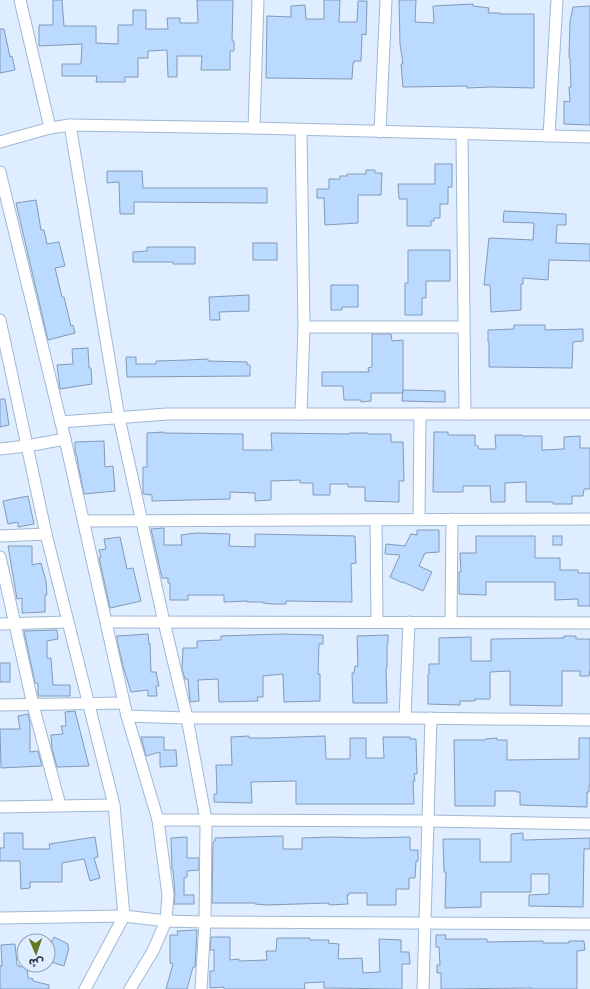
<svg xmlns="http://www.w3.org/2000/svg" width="590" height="989" viewBox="0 0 590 989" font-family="'Work Sans','Noto Sans Arabic',sans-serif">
<rect width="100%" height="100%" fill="#deedff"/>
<g fill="#bbdaff" stroke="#839ab6">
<path d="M53,0H62L64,26H96V43L118,44V25H133V10H146V29H168L167,18H180V23H198L197,0H233L232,41H234V51H230V70H201L202,56H177V77H168L167,50L148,51V58H138V77H125V82H96L97,76H62V64H81L82,44L39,46V25H53Z"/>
<path d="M324,0H340L339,22H357L358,1H367L366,35L362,34L361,61H354V63H353L352,79L266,78L267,16L291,17V6L305,5L306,19H324Z"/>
<path d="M399,0H416L415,22L434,23L433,6L473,4V6L489,8L488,13H500V14H534V88L491,87L467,88V86L403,87L401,64H403L400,44Z"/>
<path d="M590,6V125L564,124V101L570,102L569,87H571L570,58L569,57L570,21L573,7Z"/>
<path d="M0,29H4L10,57L12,56L15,70L0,73Z"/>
<path d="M435,164H452V187H448V204H440V218H434V221H431V226H407V199H399L398,184H435Z"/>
<path d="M366,170H375V173H382L381,195H358V223L325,225L324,198H317V189H329V179H340V176H347V174H366Z"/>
<path d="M107,171H142L143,188H267V203L134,202V214H120L119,182L107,183Z"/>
<path d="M36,200L41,230H44L47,244L59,242L65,266L55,268L62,297H64L71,326L73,325L75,333L48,340L16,203Z"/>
<path d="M504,211L566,214V225H557L556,243L590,244V261L549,260L548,280L523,278V284H521V310L491,312L490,285H484L489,238L533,240L534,223L503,222Z"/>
<rect x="253" y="243" width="24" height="17"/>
<path d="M147,247H195V264H173V262H133V252L147,251Z"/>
<path d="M408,250H450V281H426V298H422V315H405V283H408Z"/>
<path d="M331,285H358V307H342V310H331Z"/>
<path d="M249,295V311L219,312L220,320H210L209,297Z"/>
<path d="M514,325H545V330L583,329V341L573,342L572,368L489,367V342H488V330L514,329Z"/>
<path d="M372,334H391L392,341L403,340V393H371V401L361,402V400H344L343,386H322V372H369L368,368L372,367Z"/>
<path d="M88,348L89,368H91L92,384L60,389L57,365L73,364L72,349Z"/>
<path d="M126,357H136V364H156V361L187,360L208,359V361L247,362V365H250V376L127,377Z"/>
<path d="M403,390L445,391V402L402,401Z"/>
<path d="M0,399H5L9,425L0,427Z"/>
<path d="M164,432V433L243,434V450H272L271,433L349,434V433H368V434H391V442H403L404,481H399V502L365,501V487H348V484H330V495H313V483H300V480L271,481V500L255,501V493L230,492V499L152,501V495L143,494V467H147V433Z"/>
<path d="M434,432H448V435H475V445L478,446L479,449H496L495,435H522V436H542V450L564,449V437L580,436V448H590V489H584L583,496H572V504H553V502H526V482L505,483V502H491L490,486H463V492H433Z"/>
<path d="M104,441L105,467L113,466L115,491L84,494L78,464L77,456L76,455L75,451V442Z"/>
<path d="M28,496L34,524L18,527V522L8,524L3,501Z"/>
<path d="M164,528V545H182L181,535L196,533L230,534L229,546L255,547V534L355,536L356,563L351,564L352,602L286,601V604H272L263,603V602H247V601L224,602V595H188V600H170V583H168V578H162L151,529Z"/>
<path d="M417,530H439V552L425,553L419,566L432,572L423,591L403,582V583L390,577L400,555L385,554L386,544L405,546L411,534L417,535Z"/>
<path d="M476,536H535V558H560V570H578V573H590V606H578V599L555,600V582H486V595L459,594V572H461L460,553H476Z"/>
<rect x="553" y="536" width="9" height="9"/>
<path d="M120,537L127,569L133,568L141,601L110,608L99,558L101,557L99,550L106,549L104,539Z"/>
<path d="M8,546H32V565L41,563L46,581L47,595H45V612L22,613V598L17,599Z"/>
<path d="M57,630L58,639L47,641V658H51L53,685H70V696H38V683H35L24,631Z"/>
<path d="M148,634L149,644L150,643L151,672H156L159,686H156L157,696H148V690L131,692L123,666L117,640V636Z"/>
<path d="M282,634L323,635V644H319L318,674H320V701L284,702L283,674L263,676V697H257L258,701L219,702L218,679L198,680L199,701L190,702L188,679H185L182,669L183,648H197V641L221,640V636Z"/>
<path d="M388,635V644H387V666L386,670L387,703H353L352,673H354L355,666H358L357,636Z"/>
<path d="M564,636H576V639H590V670L589,676H580V671H562V706L510,705V671L490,672V699H475V701H460V705L428,704V674H429V664H439V638L471,637V661H491V639L564,638Z"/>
<rect x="0" y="663" width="10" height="19"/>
<path d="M75,711L89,766L57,767L52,749L51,735L63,734L61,726H66L65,712Z"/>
<path d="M28,714L30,724V752L38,751L42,766L1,768L0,729H20L18,716Z"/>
<path d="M249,736V738H269L325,736L326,759H350V738H366V758H384L383,737H410V739H416L417,774H414L415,781H413L414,804H296V781L251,782L252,803L214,802V794H217L216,765H232L231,737Z"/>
<path d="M141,737H164V750H176L177,766L160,767V752L146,756Z"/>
<path d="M497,738V740H507V760L579,759V738H590V785H589V792H587V807L520,805V792H516V791H495V806H455L454,740H485V739Z"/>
<path d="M4,833H23V849H50L49,844L95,837L98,857L94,858L100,878L90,881L84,859L62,863V882H30V888L21,889L20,861H0V848H4Z"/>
<path d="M523,833V840H526L590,838V849H584L583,907L529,906V895L549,894V874H531V892H481V907L445,908L446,872H444L443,839H480V862H511V834Z"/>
<path d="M283,836V849H302V838L331,837L365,838L410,837V850H418V861H416L415,878H409V889H396V905H367V893H349V895H347L348,904L329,905V903L266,905L255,904V903H212L213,842L215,841V838Z"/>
<path d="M187,837V858H199V870L187,871V877L184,878V895H194V904H174L175,894L173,870H172L171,838Z"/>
<path d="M197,930L195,967H193L187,989H166L173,964L170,963V935H178L177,931Z"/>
<path d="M436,935H446L445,939H487V942L543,941V943H569V941H584L585,950L577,951V989H531V988L441,989V973H437V965H440L439,947H436Z"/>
<path d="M54,937L68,944V948H69L64,966L48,961V949Z"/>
<path d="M211,937H230V960L239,959V961L267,960L266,951H276L277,938H310V940H329L328,943L339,944L338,959L362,958L363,973L380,972L379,939L401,940V952H409L410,964H402V989L324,988V982L304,983L305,989H224V987L210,988V971H214V950H210Z"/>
<path d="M15,944L17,965H19V967L27,966L28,978L33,979V981L49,985V989H0V966H2L1,945Z"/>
</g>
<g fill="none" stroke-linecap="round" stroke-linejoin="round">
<defs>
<g id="minor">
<path d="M20,0L50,128"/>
<path d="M70,125L119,418L164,622L187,718L206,820L205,922L201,989"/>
<path d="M254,128L258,0"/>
<path d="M301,130L304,327L301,414"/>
<path d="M380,132L386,0"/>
<path d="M462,134L465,414"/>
<path d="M549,136L557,0"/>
<path d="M0,142L50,128L70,125L254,128L590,137"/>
<path d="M0,172L65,439L127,716L158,820L168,895L166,921L153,951L130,989"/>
<path d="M0,320L46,534L114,805L124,916L85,989"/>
<path d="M304,327H464"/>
<path d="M61,422L167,414H590"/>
<path d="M0,449L27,446L65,439"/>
<path d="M376,520L377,622"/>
<path d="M419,520L420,414"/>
<path d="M84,521L590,519"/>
<path d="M0,536L46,534"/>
<path d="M0,557L33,705L60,805"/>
<path d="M106,622L590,623"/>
<path d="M451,622L452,519"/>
<path d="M0,624L67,622"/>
<path d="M0,705L124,703"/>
<path d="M127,716L187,718H405L590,720"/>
<path d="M405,718L409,622"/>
<path d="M0,807L114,805"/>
<path d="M158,820L428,821L590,824"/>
<path d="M0,918L124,916L166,921L205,922L590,924"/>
<path d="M423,989L431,718"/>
</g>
</defs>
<use href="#minor" stroke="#a0b8d5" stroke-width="13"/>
<use href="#minor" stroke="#fff" stroke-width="11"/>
</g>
<g transform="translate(36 953) rotate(178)"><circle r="19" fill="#deedff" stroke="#94a1b0"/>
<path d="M0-3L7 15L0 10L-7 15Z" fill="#657725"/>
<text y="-6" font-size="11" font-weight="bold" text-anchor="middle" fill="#242e39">ش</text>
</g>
</svg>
